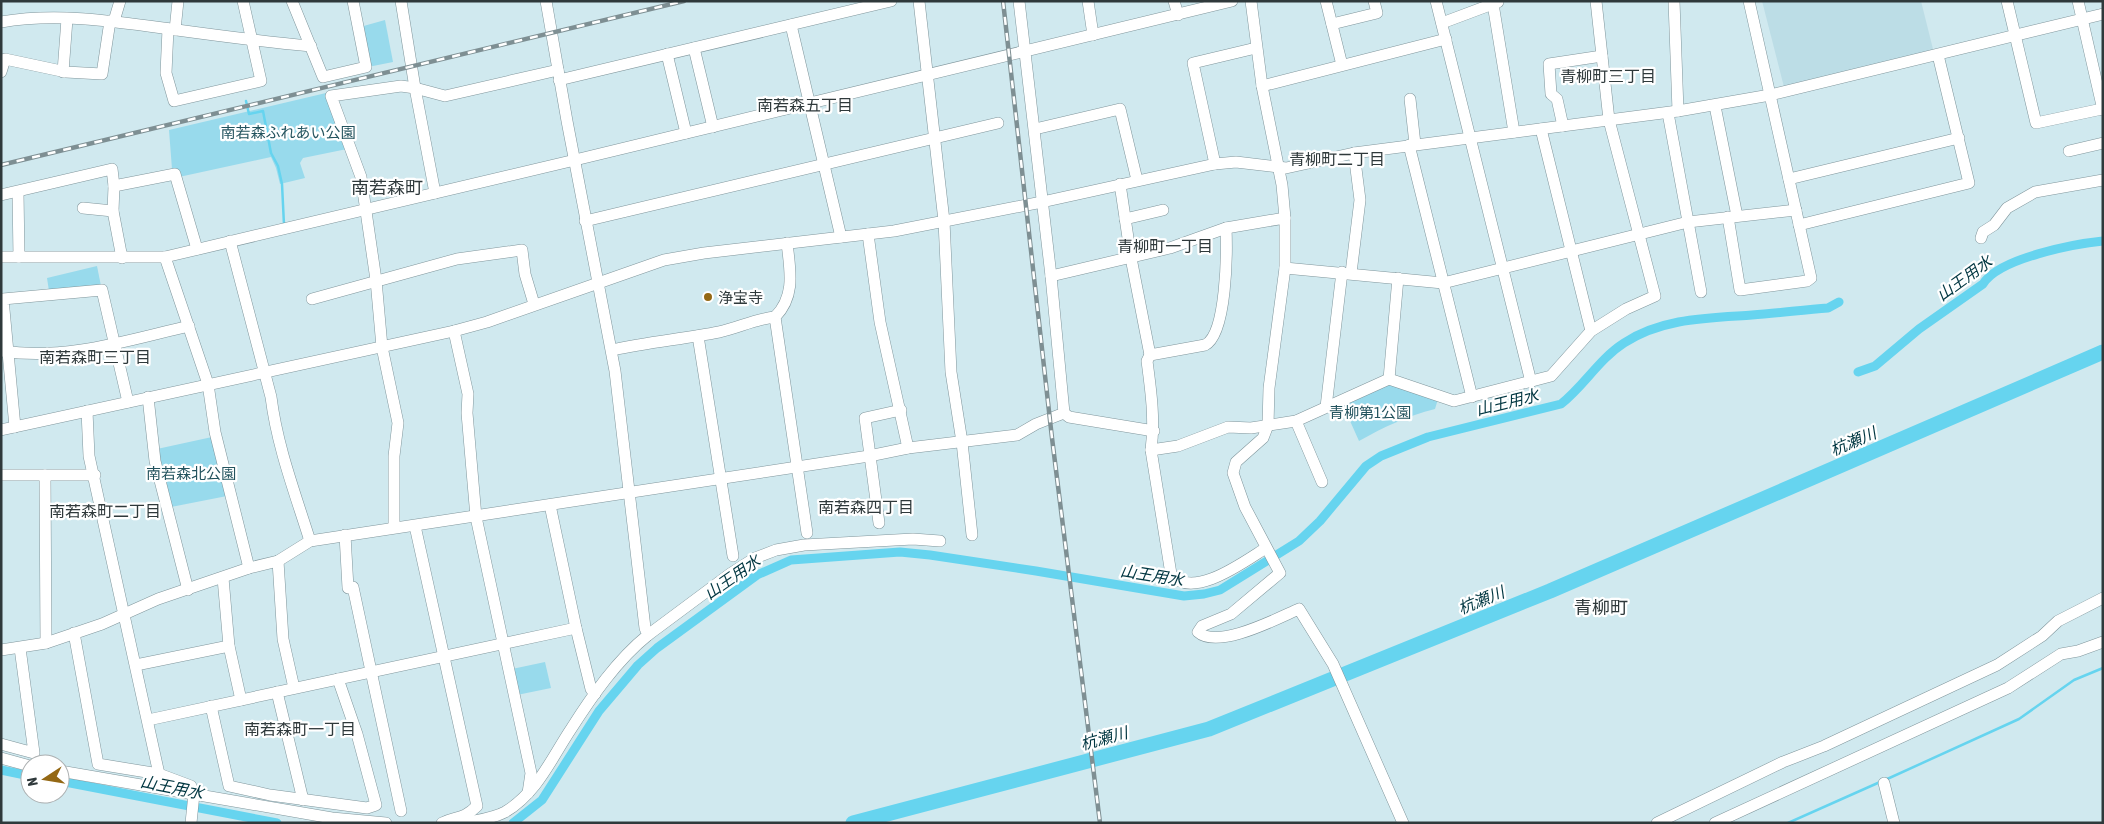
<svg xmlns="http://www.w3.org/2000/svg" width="2104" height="824" viewBox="0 0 2104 824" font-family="'Asap Condensed','Noto Sans JP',sans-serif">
<rect width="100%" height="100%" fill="#d0e9ef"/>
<path fill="#bcdde6" d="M1762,1H1921L1934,53L1784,87Z"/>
<g fill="#98daec">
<path d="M385,20L393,62L368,67L360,27Z"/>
<path d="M326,93L347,149L303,158L300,163L305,178L280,184L276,168L271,157L179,177L172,169L169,130Z"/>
<path d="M97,266L101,286L49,291L47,278Z"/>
<path d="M1389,382L1438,399L1435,409C1407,416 1384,427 1359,441L1342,403Z"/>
<path d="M212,437L227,496L171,507L157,449Z"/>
<path d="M545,662L551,688L517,695L512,669Z"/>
</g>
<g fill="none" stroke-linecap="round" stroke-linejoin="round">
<g stroke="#66d4ef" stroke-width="2.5">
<path d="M246,101L249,114L263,111L271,153L278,166L282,184L284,225"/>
<path d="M1885,780L2019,719L2074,680L2103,668"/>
<path d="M1788,823L1880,782"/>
</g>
<g stroke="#66d4ef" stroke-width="9">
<path d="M1858,372L1875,366L1919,329L1983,284C1999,258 2074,244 2103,241"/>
<path d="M1,770L30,776"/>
<path d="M60,781L277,823"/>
<path d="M513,823L542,800L599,711L638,665L657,648L757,575L791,560L900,552L930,555L1036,571L1184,596L1204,594L1220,590L1299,541L1320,521L1366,466L1381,456L1428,437L1561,404C1584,386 1599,359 1624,343C1662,318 1708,318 1752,315C1778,313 1803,310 1828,308L1839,302"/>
</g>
<path stroke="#66d4ef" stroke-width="15" d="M853,823L1209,729L1550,591L2103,352"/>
<defs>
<g id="minor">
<path d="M292,1L323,77L366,67L353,1"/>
<path d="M401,1L415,88L435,193"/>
<path d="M919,1L944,221L951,372L962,442L972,535"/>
<path d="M1019,1L1051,276L1064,413L1069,417L1154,431"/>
<path d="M1088,1L1093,35"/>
<path d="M1174,1L1178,15"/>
<path d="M1251,1L1262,86L1282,185L1285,218V268L1269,388L1268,425L1263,438L1236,462L1233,473L1245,507L1280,573L1231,614L1202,626L1198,632C1218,650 1278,618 1299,609L1333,664L1403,823"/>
<path d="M1326,1L1342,65"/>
<path d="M1436,1L1531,382"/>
<path d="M1674,1L1678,111"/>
<path d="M2007,1L2036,123L2102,109"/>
<path d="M2078,1L2103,110"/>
<path d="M1493,4L1514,132"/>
<path d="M114,21L120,1"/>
<path d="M1,22C59,12 119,22 177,30C221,36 266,42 311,46"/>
<path d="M1442,23L1498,2"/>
<path d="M1332,24L1377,13L1374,1"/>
<path d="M791,25L841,237"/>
<path d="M168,29L166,73L174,101L261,81L243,1"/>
<path d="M175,30L178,1"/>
<path d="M694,48L713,127"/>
<path d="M667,54L686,133"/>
<path d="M1,72L5,59L66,72L102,74L110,21"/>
<path d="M63,72L67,19"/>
<path d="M559,80L891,1"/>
<path d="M1262,86L1446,39"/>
<path d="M1410,99L1415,144"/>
<path d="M1715,106L1737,216"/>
<path d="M1668,113L1701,292"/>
<path d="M1563,126L1557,99L1551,94L1549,64L1602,56"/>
<path d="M1035,129L1120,109L1137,180"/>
<path d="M1541,129L1591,331"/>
<path d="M1409,145L1472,397"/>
<path d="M2069,151L2103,143"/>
<path d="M1215,164L1193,63L1256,48"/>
<path d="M1789,179L1959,138"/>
<path d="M1120,184L1131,258L1150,355L1205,345C1227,334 1227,251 1226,228"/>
<path d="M18,192L19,257"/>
<path d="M1,195L112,169L114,186"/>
<path d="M83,208L113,211"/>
<path d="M1728,217L1740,290L1807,281L1811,278L1749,1"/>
<path d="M1125,219L1163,210"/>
<path d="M585,221L998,123"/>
<path d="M1799,225L1969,183L1938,55"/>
<path d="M868,234L880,322L908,448"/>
<path d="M1981,238L1983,232L1994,225L2007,208L2035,192L2103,180"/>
<path d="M230,241L271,397C277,446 295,493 310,541"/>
<path d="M787,243C790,270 796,296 775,317L807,533"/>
<path d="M1,257H165L575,160L1232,1"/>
<path d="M165,257L208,384L215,432L249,568"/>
<path d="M122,258L113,211L114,186L175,174L197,249"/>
<path d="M1285,268L1443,283L1688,222L1796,210"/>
<path d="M1351,273L1360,200L1354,153"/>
<path d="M1051,276L1170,248L1226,228L1285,218"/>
<path d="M312,299L457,259L522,250L525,274L534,304"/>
<path d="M454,331L468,394L467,413L476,517L531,773L528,793"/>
<path d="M698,336L733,556"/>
<path d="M612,350C648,342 683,339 719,332C738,328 755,319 775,317"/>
<path d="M2,351C65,361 128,340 189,326"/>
<path d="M1150,355L1147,361C1151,391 1155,420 1151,450L1171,574C1192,601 1245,561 1266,548"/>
<path d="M1389,379L1398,278"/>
<path d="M148,397L155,461L188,590"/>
<path d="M1326,407L1342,272"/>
<path d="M87,411L89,456L159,774"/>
<path d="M1296,421L1322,482"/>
<path d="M15,427L3,299L102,290L128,402"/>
<path d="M1,430L454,331L487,322L664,260L704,253L894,231L1042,202L1215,164L1236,162L1286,168L1354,153L1678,111L1770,95L2103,14"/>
<path d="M1151,450L1178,446L1228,427L1251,428L1296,421L1389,379L1454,401L1551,376L1591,331L1626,309L1655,296L1609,120L1596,1"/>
<path d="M1,475H95"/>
<path d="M45,475L46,643"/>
<path d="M879,523L865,418L901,410"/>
<path d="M415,526L477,806C463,820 456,816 442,823"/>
<path d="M394,527V456L398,423L382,347L376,280L361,177L331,96L401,86L415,88L445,96L558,70"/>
<path d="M345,535L348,588L353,587L401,811"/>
<path d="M278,561L283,639L294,688"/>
<path d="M223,578L229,646L241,700"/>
<path d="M576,628L591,689L595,694"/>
<path d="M74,633L98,764L159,774L191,786L194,794L191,823"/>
<path d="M648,635L730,574L755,558L776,550L804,545L913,539L940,541"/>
<path d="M1,650L46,643L102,624L158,599L249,568L278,561L310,541L869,456L908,448L1017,435L1036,424L1064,413"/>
<path d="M136,665L229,646"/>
<path d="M277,692L303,800"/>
<path d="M211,706L229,786L270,795L367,808L376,805L357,734L338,679"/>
<path d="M148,720L576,628L550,505"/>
<path d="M1,744L34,753L20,648"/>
<path d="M1,758L30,766"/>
<path d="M60,771L332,818L386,823"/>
<path d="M1884,783L1894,823"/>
<path d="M465,823C478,820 494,818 505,812C537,793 551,759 571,729C592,696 617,660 648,635L645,628L615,371L567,121L546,1"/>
<path d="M1657,823L1783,762L1824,746L1997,665L2042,636L2058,621L2103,598"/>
<path d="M1715,823L2008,688L2061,654L2078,651L2103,642"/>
</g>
</defs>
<use href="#minor" stroke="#80969c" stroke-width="12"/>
<use href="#minor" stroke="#fff" stroke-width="11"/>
<defs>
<g id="rail">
<path d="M1003,1L1052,438L1100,823"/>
<path d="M1,165L684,1"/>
</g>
</defs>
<use href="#rail" stroke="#7e8f93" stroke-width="4.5"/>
<use href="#rail" stroke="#fff" stroke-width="2.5" stroke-dasharray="8" stroke-linecap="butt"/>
</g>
<circle fill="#946814" stroke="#fff" stroke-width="2" cx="708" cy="297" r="5"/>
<g text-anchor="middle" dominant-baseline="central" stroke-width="4.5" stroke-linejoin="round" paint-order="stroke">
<g font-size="15" fill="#23535e" stroke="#fff">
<text x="288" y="132">南若森ふれあい公園</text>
<text x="1370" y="412">青柳第1公園</text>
<text x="191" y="473">南若森北公園</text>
</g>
<g font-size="15" fill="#2f393b" stroke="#fff" text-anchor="start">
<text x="718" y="297">浄宝寺</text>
</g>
<g font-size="16" fill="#2f393b" stroke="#fff">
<text x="1608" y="76">青柳町三丁目</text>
<text x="805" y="105">南若森五丁目</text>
<text x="1337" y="159">青柳町二丁目</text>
<text x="1165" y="246">青柳町一丁目</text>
<text x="95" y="357">南若森町三丁目</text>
<text x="866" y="507">南若森四丁目</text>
<text x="105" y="511">南若森町二丁目</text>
<text x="300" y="729">南若森町一丁目</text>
</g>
<g font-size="16" font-style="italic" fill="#003641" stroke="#fff">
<text transform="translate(1964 278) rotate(-36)">山王用水</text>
<text transform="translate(1507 402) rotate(-14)">山王用水</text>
<text transform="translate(1853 441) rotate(-23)">杭瀬川</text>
<text transform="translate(1152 575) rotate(9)">山王用水</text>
<text transform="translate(732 577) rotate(-35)">山王用水</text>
<text transform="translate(1481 600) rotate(-22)">杭瀬川</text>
<text transform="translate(1104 738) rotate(-15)">杭瀬川</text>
<text transform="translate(172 787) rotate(11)">山王用水</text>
</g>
<g font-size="18" fill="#2f393b" stroke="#fff">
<text x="387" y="187">南若森町</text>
<text x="1601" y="607">青柳町</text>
</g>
</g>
<rect width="2104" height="824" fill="none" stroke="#2f393b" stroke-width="5"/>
<g transform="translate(45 779) rotate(258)"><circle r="24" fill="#ffffff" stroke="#acb0b1"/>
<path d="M0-4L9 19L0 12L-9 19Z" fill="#946814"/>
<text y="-8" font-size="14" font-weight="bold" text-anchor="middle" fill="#2f393b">N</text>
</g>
</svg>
